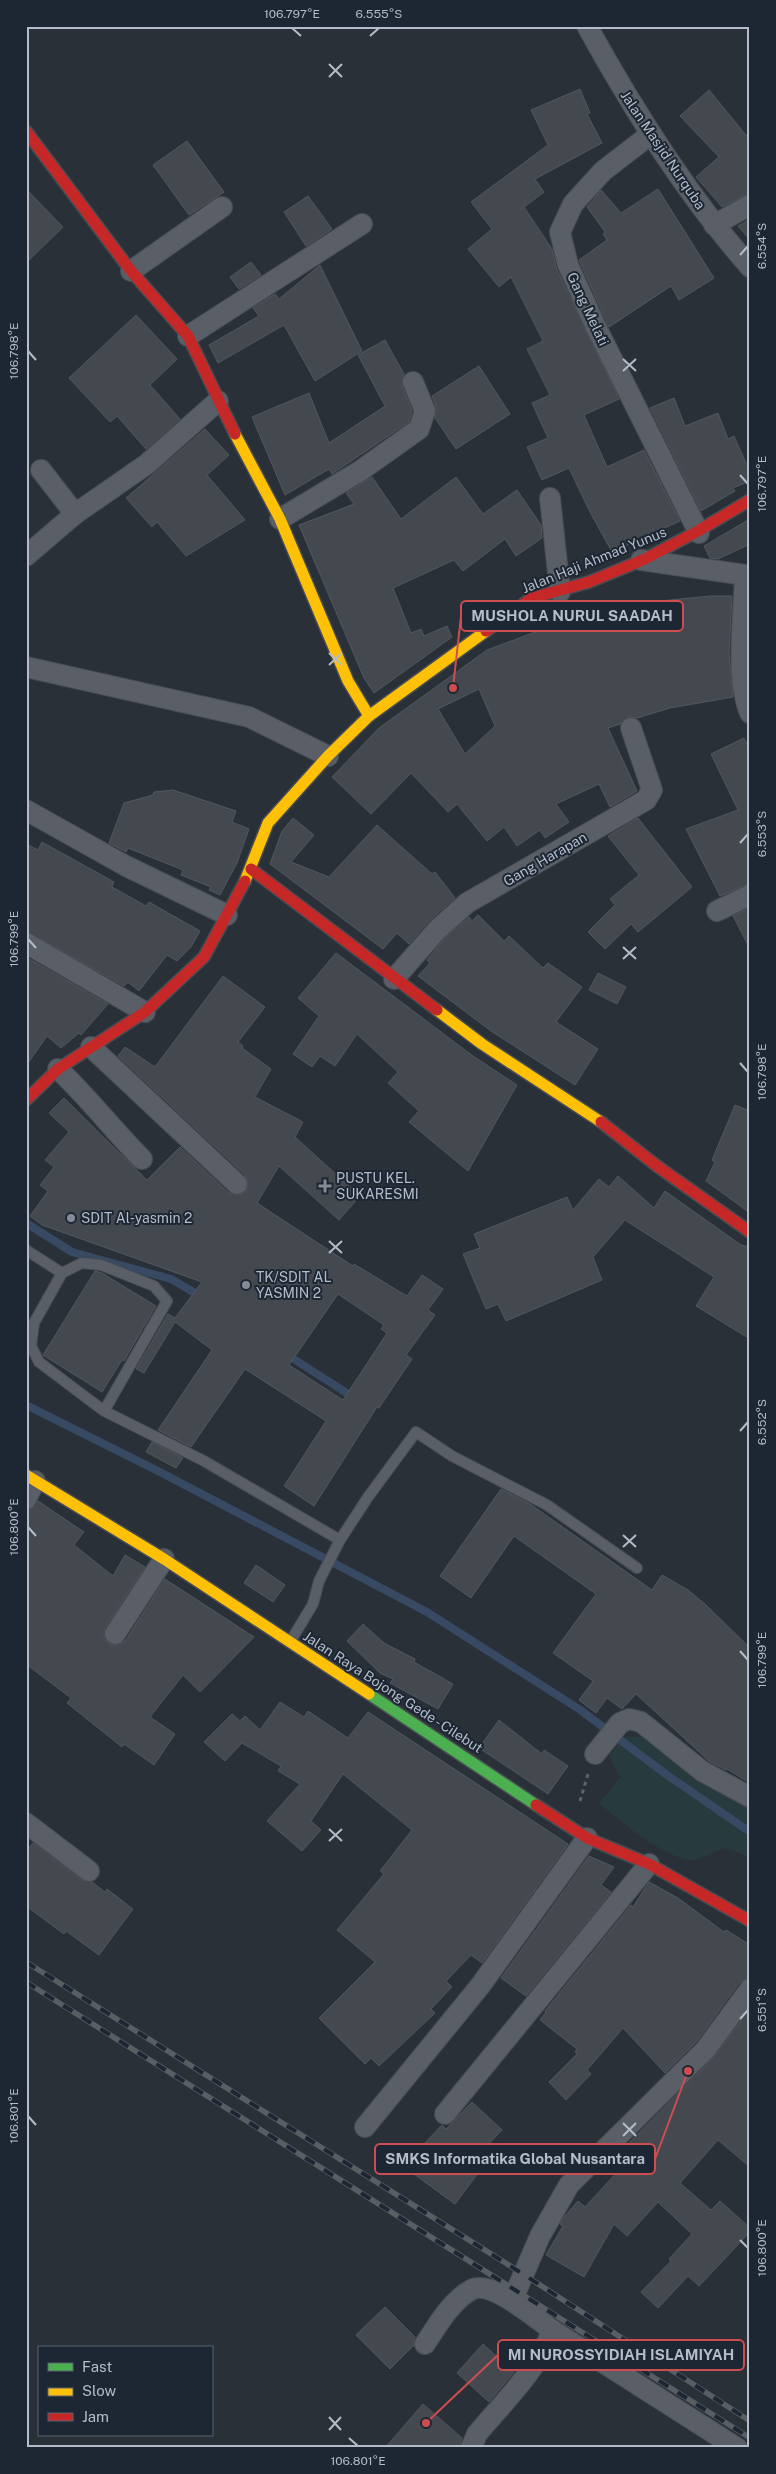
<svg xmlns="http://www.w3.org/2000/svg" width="776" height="2474" viewBox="0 0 776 2474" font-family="'Public Sans',sans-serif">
<rect width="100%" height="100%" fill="#2a3038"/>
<path fill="#273a3e" d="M623,1737H652L750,1804V1857L724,1848C715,1851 700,1861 691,1860C666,1859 618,1820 599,1803L621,1777L609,1757Z"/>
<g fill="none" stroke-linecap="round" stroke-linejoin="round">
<g stroke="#384963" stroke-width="8">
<path d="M26,1223L72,1252L171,1279L202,1297"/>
<path d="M286,1354L356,1399"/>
<path d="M26,1405L158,1471L427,1612L579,1709L667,1775L750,1832"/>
</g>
</g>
<g fill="#444950" stroke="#52575f" fill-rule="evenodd">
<path d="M580,89L590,113L587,114L602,143L535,179L544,192L524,207L552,249L557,270L619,399L584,415L607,467L644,450L680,521L612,552L590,512L569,468L542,480L527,447L548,438L532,403L550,395L527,349L543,341L511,277L499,287L468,249L492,229L471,202L548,145L531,110Z"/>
<path d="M709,90L750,140V193L722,207L696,177L719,157L680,116Z"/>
<path d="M187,141L224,192L189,215L153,165Z"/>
<path d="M26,189L63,227L26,263Z"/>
<path d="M658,189L714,278L679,300L671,286L609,327L579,260L607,240L603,234L605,232L587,207L601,190L621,213Z"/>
<path d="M308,196L332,229L306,246L284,212Z"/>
<path d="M750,219V240L738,226Z"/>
<path d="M251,262L261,275L239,289L230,277Z"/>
<path d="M320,265L362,351L315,381L284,325L218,363L209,345L259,316L253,308L275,294L279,299Z"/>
<path d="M136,315L177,359L150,385L180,419L146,449L117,416L110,422L69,378Z"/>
<path d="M385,340L404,374L402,386L412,411L409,422L332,474L329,469L285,495L252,417L309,393L329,443L385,406L358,355Z"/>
<path d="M479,366L510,414L456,449L435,418L436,407L432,396Z"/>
<path d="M674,398L685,426L718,413L728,439L734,436L750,472V481L733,488L735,491L701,511L650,408Z"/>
<path d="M205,429L229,455L207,475L245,520L186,556L157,522L152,527L126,498Z"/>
<path d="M372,477L401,519L456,477L483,514L517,490L541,525L542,538L516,556L505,539L463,571L454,560L393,588L411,633L421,629L424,636L447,626L452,637L374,693L364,678L299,525L354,504L346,493Z"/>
<path d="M748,520L750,544L718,559L710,558L704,546Z"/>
<path d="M710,596H732L729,654L733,697L670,708L637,718L628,717L620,724L608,728L637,791L610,807L599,784L556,804L569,822L545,838L540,830L517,846L504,827L487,841L457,804L448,812L411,773L371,814L332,777L379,728L487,650L592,611L591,608ZM479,689L495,726L465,754L438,709Z"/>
<path d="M744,738L750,750V883L720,896L686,829L738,810L711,754Z"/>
<path d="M173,790L236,811L232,822L249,829L237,863L220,895L209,890L211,887L181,875L183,870L128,848L126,852L109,843L124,803L153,795L154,792Z"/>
<path d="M293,818L314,835L291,862L329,877L377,825L432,874L435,872L455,898L429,921L409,944L397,933L383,949L270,864L282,831Z"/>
<path d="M638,818L692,887L638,932L631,924L605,949L588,932L615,905L610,899L639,875L608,836Z"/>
<path d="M42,842L114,882L112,887L146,906L149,902L200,931L191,947L177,961L167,955L139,991L128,982L124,986L26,931V844L38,850Z"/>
<path d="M750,908V949L733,916Z"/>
<path d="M478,915L504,941L509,936L543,968L548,963L582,987L556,1022L598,1049L575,1085L491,1031L418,976L430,963L427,960L445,938L469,917L472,921Z"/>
<path d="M336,953L473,1056L517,1085L468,1171L409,1122L419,1111L388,1083L398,1072L357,1034L335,1066L320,1056L312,1067L293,1054L319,1016L298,998Z"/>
<path d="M26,957L108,1004L81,1035L79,1033L61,1048L47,1036L26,1066Z"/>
<path d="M598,973L626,987L617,1004L589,990Z"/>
<path d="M223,976L265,1007L238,1042L243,1046L242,1048L271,1069L255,1097L303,1122L295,1137L360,1196L339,1220L279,1166L257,1203L353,1266L354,1264L407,1296L422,1275L443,1289L428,1310L435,1315L406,1355L412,1359L379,1408L377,1407L314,1506L284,1486L326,1421L245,1369L191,1447L158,1430L212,1350L175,1322L144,1373L136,1369L168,1314L175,1318L202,1282L42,1225L30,1216L48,1191L40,1185L54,1167L45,1160L69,1132L49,1113L64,1098L147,1180L180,1147L229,1193L240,1195L246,1192L248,1181L245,1175L118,1056L125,1047L155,1067ZM338,1294L384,1325L381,1329L387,1333L343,1400L289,1365Z"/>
<path d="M735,1105L750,1111V1213L706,1181L715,1162L712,1160Z"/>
<path d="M618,1176L654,1208L665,1191L741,1245L750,1247V1339L696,1306L714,1277L625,1220L593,1257L602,1280L506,1321L498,1304L486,1309L463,1254L480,1248L474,1234L567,1197L573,1210L599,1179L609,1187Z"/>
<path d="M95,1271L102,1273L156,1306L124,1361L122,1360L102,1392L43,1355Z"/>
<path d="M152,1442L183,1458L176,1468L146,1452Z"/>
<path d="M501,1489L530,1504L652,1590L662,1575L688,1590L705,1604L750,1648V1783L727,1769L726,1770L709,1761L636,1694L622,1709L607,1698L596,1713L579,1700L593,1681L553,1653L596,1594L514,1536L471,1598L440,1576Z"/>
<path d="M38,1501L84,1532L74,1545L113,1576L125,1555L145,1567L105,1628L104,1639L109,1644L115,1646L125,1641L165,1579L254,1637L200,1692L183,1675L150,1717L175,1734L154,1765L124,1744L122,1747L67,1703L71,1698L26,1664V1515Z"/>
<path d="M256,1565L285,1585L273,1602L244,1583Z"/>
<path d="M363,1624L384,1643L415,1659L414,1662L453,1684L438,1709L390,1683L393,1679L380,1673L347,1641Z"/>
<path d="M280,1702L304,1717L308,1711L348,1738L368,1712L568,1844L482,1963L471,1955L446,1981L452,1987L431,2009L435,2013L379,2066L371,2058L365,2064L319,2018L375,1962L337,1930L384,1874L380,1871L412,1830L343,1774L311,1821L321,1830L302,1851L267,1821L300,1784L278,1771L281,1766L242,1743L225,1761L204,1742L232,1714L240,1721L245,1716L260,1730Z"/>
<path d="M499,1720L542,1754L544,1750L568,1766L548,1794L479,1748Z"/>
<path d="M33,1843L82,1880L92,1882L105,1892L107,1889L133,1909L99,1955L66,1931L64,1934L26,1906V1852Z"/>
<path d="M589,1856L614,1867L601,1885L611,1892L526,1996L501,1978Z"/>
<path d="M649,1882L678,1898L724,1932L726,1930L750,1945V1977L740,1982L697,2041L665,2073L623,2028L587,2070L591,2074L566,2100L549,2082L577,2054L575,2052L577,2049L540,2020L546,2012L545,2011L631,1905L633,1907Z"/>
<path d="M750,2009V2167L718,2140L680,2183L711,2210L720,2201L750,2228V2232L699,2286L688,2276L658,2308L641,2292L671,2261L669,2259L692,2234L658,2202L627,2236L614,2224L584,2277L546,2255L563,2226L560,2224L565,2216L578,2201L585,2207L631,2157L622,2150L714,2057Z"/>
<path d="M472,2102L502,2130L476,2157L484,2165L455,2204L403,2166L442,2125L446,2129Z"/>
<path d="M385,2307L415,2337L414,2345L390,2369L356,2335Z"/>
<path d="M483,2344L514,2372L489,2402L457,2373Z"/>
<path d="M423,2404L462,2438L459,2448H385Z"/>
</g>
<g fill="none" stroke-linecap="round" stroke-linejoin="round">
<defs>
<g id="lane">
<path d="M26,1250L62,1273"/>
<path d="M104,1411L167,1301L154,1286L101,1265L82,1263L62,1273L34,1323L31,1346L39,1362L104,1411L204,1461L340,1540L368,1497L416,1432L452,1456L547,1505L637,1568"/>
<path d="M290,1642L313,1604L319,1581L340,1540"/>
</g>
<g id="street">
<path d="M587,26C634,111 686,194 750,267"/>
<path d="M651,134L603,171L573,204L560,232L568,265L596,327L699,533"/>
<path d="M714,225L750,205"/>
<path d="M131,271L222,207"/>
<path d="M188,336L362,224"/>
<path d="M41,470L75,514"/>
<path d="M550,498L560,592"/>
<path d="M280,519L360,471L419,429L425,411L413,382"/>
<path d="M26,556L75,514L147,464L218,401"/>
<path d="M641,560L745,575C744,615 735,677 750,713"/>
<path d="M26,667L249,717L328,756"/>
<path d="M26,810L126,866L227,915"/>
<path d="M717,911L750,895"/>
<path d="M26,943L145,1012"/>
<path d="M394,979L437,930L467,903L646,800L652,790L631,728"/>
<path d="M91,1047L237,1184"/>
<path d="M58,1069C88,1097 113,1130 142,1159"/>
<path d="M26,1499L35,1481"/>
<path d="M115,1634L164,1559"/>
<path d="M595,1754L620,1723L629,1719L641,1722L702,1771L750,1797"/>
<path d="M26,1823L89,1871"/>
<path d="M445,2114L649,1864"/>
<path d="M365,2127L480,1986L587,1838"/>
<path d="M512,2301L540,2236L569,2185L706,2049L750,1989"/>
<path d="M552,2330L737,2448"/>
<path d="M425,2344C437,2326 451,2301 471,2290C491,2279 535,2318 552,2330C541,2366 501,2405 477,2434L471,2448"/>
</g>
<path id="fast" d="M369,1694L536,1805"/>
<g id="slow">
<path d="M235,434L280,519L348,681L369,716"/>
<path d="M245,881L268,823L328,756L369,716L486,631"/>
<path d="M437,1010L482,1044L601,1122"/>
<path d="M26,1475L164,1559L369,1694"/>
</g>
<g id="jam">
<path d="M26,131L131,271L188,336L235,434"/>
<path d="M486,631L532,598L589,582L645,559L698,531L750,500"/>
<path d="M251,869L437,1010"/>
<path d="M26,1100L58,1069L145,1012L204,957L245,881"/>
<path d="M601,1122L657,1166L750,1232"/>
<path d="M536,1805L587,1838L649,1864L750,1921"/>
</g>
</defs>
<use href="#lane" stroke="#484c53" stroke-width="12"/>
<use href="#street" stroke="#484c53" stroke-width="22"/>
<use href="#fast" stroke="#484c53" stroke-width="14"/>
<use href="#slow" stroke="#484c53" stroke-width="14"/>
<use href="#jam" stroke="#484c53" stroke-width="14"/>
<path stroke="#5d636a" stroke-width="3" stroke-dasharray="4 4" stroke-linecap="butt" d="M580,1801L588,1774"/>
<use href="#lane" stroke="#5a5e66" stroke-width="10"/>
<use href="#street" stroke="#5a5e66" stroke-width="20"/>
<use href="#fast" stroke="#4caf50" stroke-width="11"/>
<use href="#slow" stroke="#ffc107" stroke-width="11"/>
<use href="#jam" stroke="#c62828" stroke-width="11"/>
<defs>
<g id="rail">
<path d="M26,1962L523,2274L750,2421"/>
<path d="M26,1982L750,2438"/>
</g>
</defs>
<use href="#rail" stroke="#595d64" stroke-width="5.5"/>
<use href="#rail" stroke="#1d2633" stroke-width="4" stroke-dasharray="11" stroke-linecap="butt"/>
</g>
<path fill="none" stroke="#b4bcc9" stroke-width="2" d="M292,28L301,36M370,36L379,28M329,64L342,77M329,77L342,64M740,255L748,246M28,351L36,360M623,359L636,371M623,371L636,359M740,475L748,484M329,653L342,665M329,665L342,653M740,843L748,834M28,939L36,948M623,947L636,959M623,959L636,947M740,1063L748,1072M329,1241L342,1253M329,1253L342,1241M740,1431L748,1422M28,1527L36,1536M623,1535L636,1547M623,1547L636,1535M740,1651L748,1660M329,1829L342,1841M329,1841L342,1829M740,2019L748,2010M28,2116L36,2125M623,2123L636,2136M623,2136L636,2123M740,2240L748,2248M329,2417L341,2430M329,2430L341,2417M349,2438L358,2446"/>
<g fill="#848b96" stroke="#1d2633" stroke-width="2">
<path d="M322.5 1178.5h5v5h5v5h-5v5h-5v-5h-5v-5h5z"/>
<circle cx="71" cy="1218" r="5"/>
<circle cx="246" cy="1285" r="5"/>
</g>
<g text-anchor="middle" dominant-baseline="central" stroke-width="4" stroke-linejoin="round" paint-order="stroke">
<g font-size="14" fill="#b4bcc9" stroke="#1d2633">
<text transform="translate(663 150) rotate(56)">Jalan Masjid Nurquba</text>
<text transform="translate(588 309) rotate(65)">Gang Melati</text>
<text transform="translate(594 560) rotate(-22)">Jalan Haji Ahmad Yunus</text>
<text transform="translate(545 859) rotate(-30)">Gang Harapan</text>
<text transform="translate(393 1692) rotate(33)">Jalan Raya Bojong Gede - Cilebut</text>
</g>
<g font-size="14" fill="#b4bcc9" stroke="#1d2633" text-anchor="start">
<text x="336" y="1178">PUSTU KEL.<tspan x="336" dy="16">SUKARESMI</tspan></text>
<text x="81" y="1218">SDIT Al-yasmin 2</text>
<text x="256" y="1277">TK/SDIT AL<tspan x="256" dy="16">YASMIN 2</tspan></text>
</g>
</g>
<path fill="none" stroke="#ce4d50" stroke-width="2" d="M453 688L461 616M688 2071L655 2159M426 2423L498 2355"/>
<g fill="#ce4d50" stroke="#1d2633" stroke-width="2">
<circle cx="453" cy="688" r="5"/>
<circle cx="688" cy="2071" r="5"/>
<circle cx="426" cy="2423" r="5"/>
</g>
<g fill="#1d2633" stroke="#ce4d50" stroke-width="2">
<rect x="461" y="601" width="222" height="30" rx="5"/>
<rect x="375" y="2144" width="280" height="30" rx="5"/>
<rect x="498" y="2340" width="246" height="30" rx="5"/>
</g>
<g font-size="15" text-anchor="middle" font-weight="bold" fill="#b4bcc9">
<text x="572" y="621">MUSHOLA NURUL SAADAH</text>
<text x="515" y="2164">SMKS Informatika Global Nusantara</text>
<text x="621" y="2360">MI NUROSSYIDIAH ISLAMIYAH</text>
</g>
<rect width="776" height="2474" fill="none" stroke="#1d2633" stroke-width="55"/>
<rect x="38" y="2346" width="175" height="90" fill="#1d2633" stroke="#59626f"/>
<rect x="48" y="2363" width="25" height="8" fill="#4caf50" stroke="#59626f"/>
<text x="82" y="2372" font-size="15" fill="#b4bcc9">Fast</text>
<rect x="48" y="2388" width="25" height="8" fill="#ffc107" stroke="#59626f"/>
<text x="82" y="2396" font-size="15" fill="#b4bcc9">Slow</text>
<rect x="48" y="2413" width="25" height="8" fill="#c62828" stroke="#59626f"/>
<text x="82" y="2422" font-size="15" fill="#b4bcc9">Jam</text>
<rect x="28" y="28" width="720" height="2418" fill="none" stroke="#b4bcc9" stroke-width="2"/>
<g font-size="12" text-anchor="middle" fill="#b4bcc9">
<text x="292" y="18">106.797°E</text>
<text x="379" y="18">6.555°S</text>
<text transform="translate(762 246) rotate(-90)" y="4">6.554°S</text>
<text transform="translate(14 351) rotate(-90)" y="4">106.798°E</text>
<text transform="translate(762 484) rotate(-90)" y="4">106.797°E</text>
<text transform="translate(762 834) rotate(-90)" y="4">6.553°S</text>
<text transform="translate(14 939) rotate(-90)" y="4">106.799°E</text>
<text transform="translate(762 1072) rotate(-90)" y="4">106.798°E</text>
<text transform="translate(762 1422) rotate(-90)" y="4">6.552°S</text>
<text transform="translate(14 1527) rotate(-90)" y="4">106.800°E</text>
<text transform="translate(762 1660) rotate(-90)" y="4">106.799°E</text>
<text transform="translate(762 2010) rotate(-90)" y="4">6.551°S</text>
<text transform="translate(14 2116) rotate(-90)" y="4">106.801°E</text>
<text transform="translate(762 2248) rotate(-90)" y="4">106.800°E</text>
<text x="358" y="2465">106.801°E</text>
</g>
</svg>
